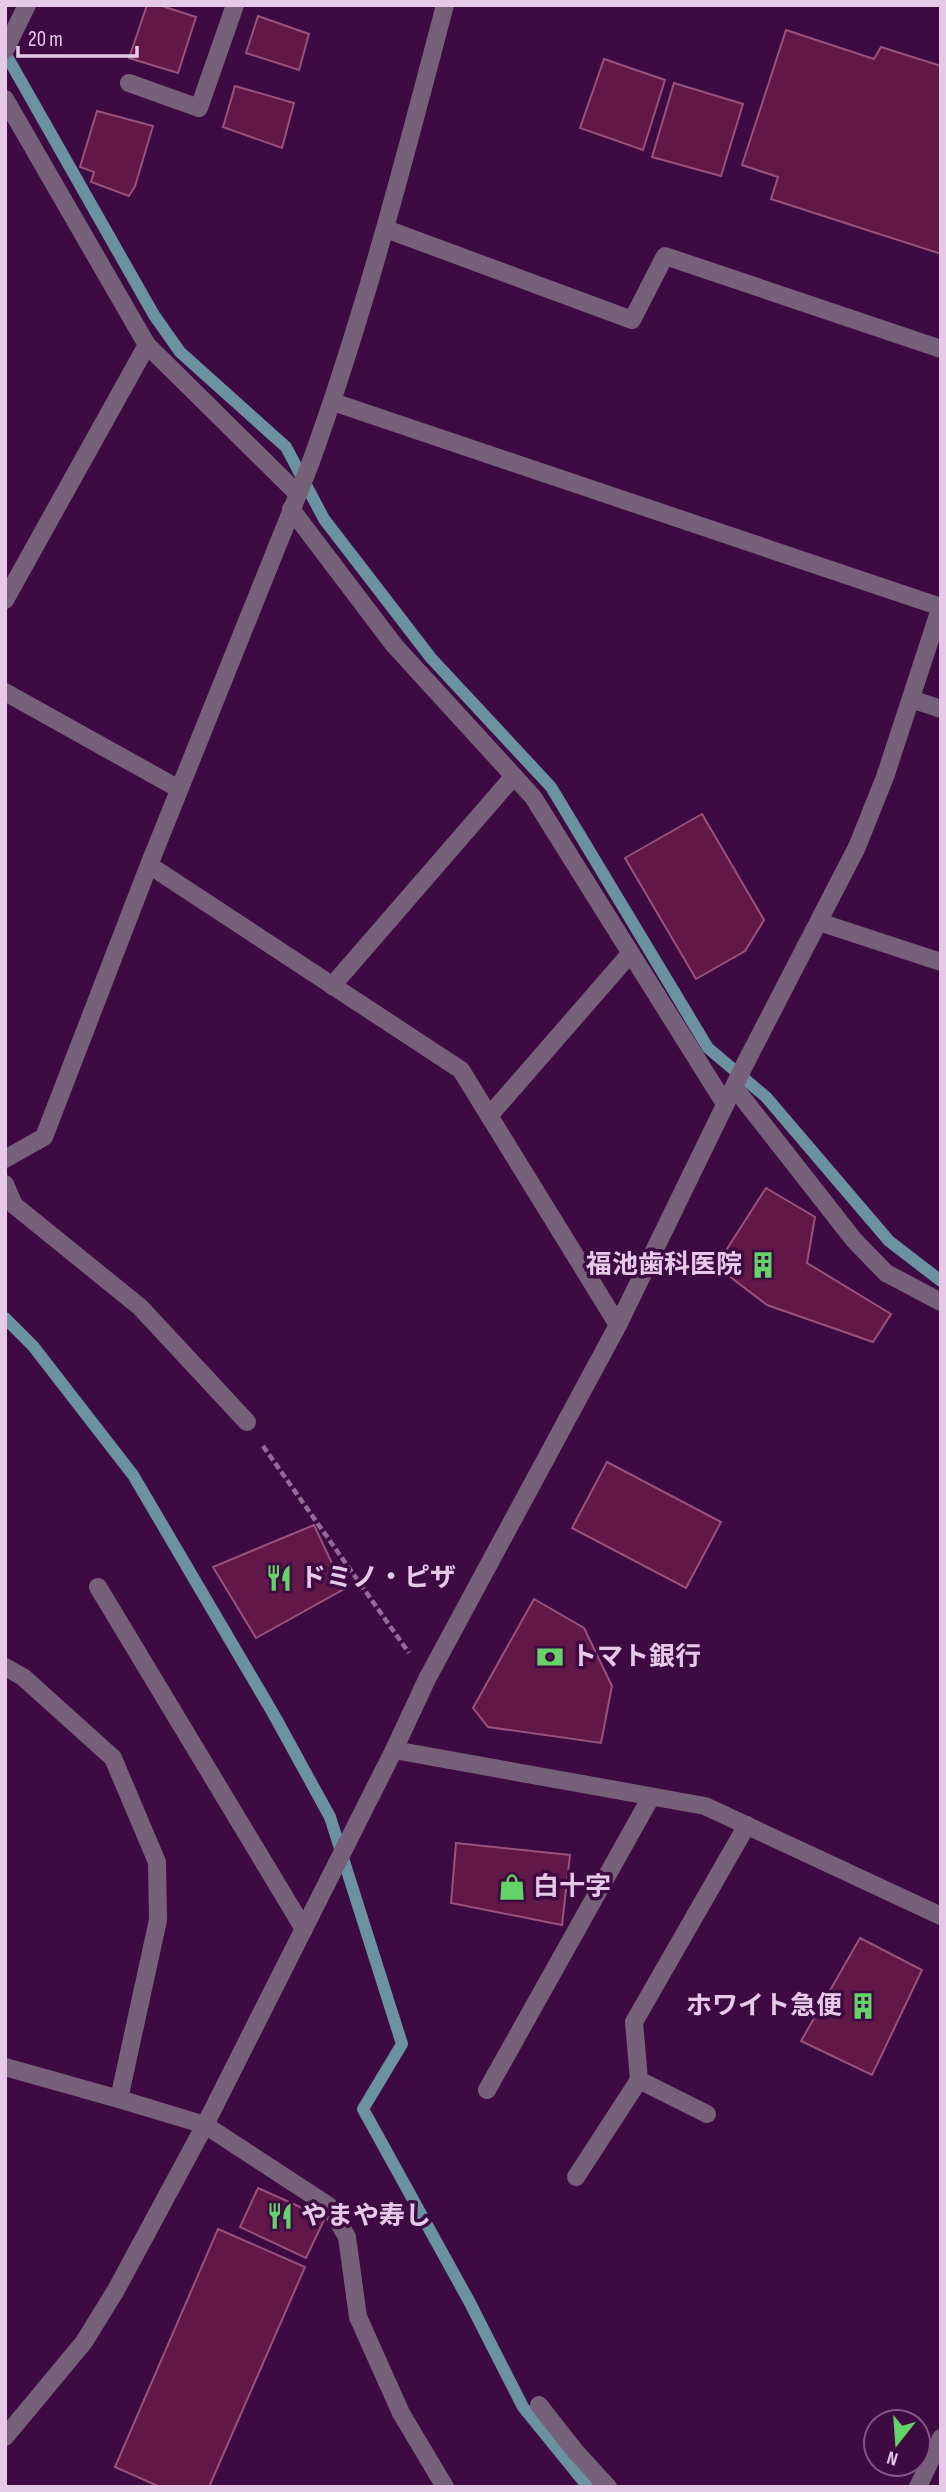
<svg xmlns="http://www.w3.org/2000/svg" width="946" height="2492" viewBox="0 0 946 2492" font-family="'Sofia Sans Condensed','Noto Sans JP',sans-serif">
<rect width="100%" height="100%" fill="#3d0b42"/>
<g fill="none" stroke-linecap="round" stroke-linejoin="round">
<g stroke="#6a92a1" stroke-width="12">
<path d="M5,53L154,315L180,352L286,447L324,519L431,658L551,787L708,1048L766,1097L889,1241L941,1281"/>
<path d="M5,1318L33,1346L133,1475L274,1715L330,1817L402,2044L363,2109L469,2301L523,2407L588,2487"/>
</g>
</g>
<g fill="#611848" stroke="#98527c" stroke-width="2">
<path d="M147,5H159L196,17L178,73L129,58Z"/>
<path d="M258,16L309,34L299,70L246,53Z"/>
<path d="M786,30L874,59L881,47L941,66V254L771,199L778,177L742,165Z"/>
<path d="M604,59L665,80L643,150L580,128Z"/>
<path d="M674,83L743,104L721,176L652,157Z"/>
<path d="M235,86L294,103L282,148L223,127Z"/>
<path d="M97,111L153,126L135,186L129,196L91,182L94,172L80,167Z"/>
<path d="M702,814L764,920L745,951L696,979L625,858Z"/>
<path d="M766,1188L815,1217L807,1263L891,1314L873,1342L767,1305L716,1266Z"/>
<path d="M607,1462L721,1522L686,1588L572,1528Z"/>
<path d="M314,1525L344,1589L256,1638L213,1567Z"/>
<path d="M534,1599L584,1628L612,1686L601,1743L488,1727L473,1708Z"/>
<path d="M456,1843L570,1855L562,1925L451,1903Z"/>
<path d="M860,1938L922,1970L872,2075L801,2041Z"/>
<path d="M258,2188L325,2218L306,2258L240,2227Z"/>
<path d="M218,2229L305,2267L209,2487H160L115,2467Z"/>
</g>
<g fill="none" stroke-linecap="round" stroke-linejoin="round">
<path stroke="#936b96" stroke-width="4.5" stroke-dasharray="7 3.5" stroke-linecap="butt" d="M263,1446L409,1653"/>
<g stroke="#776079" stroke-width="18">
<path d="M5,50L27,5"/>
<path d="M129,83L199,108L235,5"/>
<path d="M5,99L147,345L5,600"/>
<path d="M386,229L632,320L665,256L941,349"/>
<path d="M147,345L297,493"/>
<path d="M333,402L941,607"/>
<path d="M291,509L394,645L533,797L725,1104"/>
<path d="M5,692L179,789"/>
<path d="M911,699L941,709"/>
<path d="M149,865L461,1070L618,1325"/>
<path d="M819,922L941,962"/>
<path d="M332,986L514,776"/>
<path d="M734,1087L854,1240L886,1273L941,1302"/>
<path d="M489,1116L630,954"/>
<path d="M5,1159L44,1137L149,865L309,467C364,316 404,161 445,5"/>
<path d="M5,1184L14,1205L140,1307L247,1422"/>
<path d="M98,1587L304,1929"/>
<path d="M5,1667L23,1677L113,1758L157,1862L158,1920L119,2099"/>
<path d="M394,1750L705,1806L941,1916"/>
<path d="M5,2067L119,2099L205,2125L329,2206L347,2237L358,2317L401,2413L445,2487"/>
<path d="M487,2090L651,1797"/>
<path d="M707,2114L639,2080L634,2022L747,1825"/>
<path d="M576,2177L639,2080"/>
<path d="M539,2405L575,2451L608,2487"/>
<path d="M5,2437L84,2342L116,2290L205,2125L394,1750L427,1679L618,1325L745,1064L857,847L885,777L941,606"/>
<path d="M918,2487L941,2438"/>
</g>
</g>
<defs>
<symbol id="building-bare" viewBox="-9 -9 18 18"><path d="M-4-6H4V6H1V3H-1V6H-4ZM-2.5-4.3h1.7v1.8h-1.7ZM.8-4.3h1.7v1.8H.8ZM-2.5-1h1.7V.8h-1.7ZM.8-1h1.7V.8H.8Z" fill="#64d468" stroke="#3d0b42" stroke-width="2.5" paint-order="stroke"/></symbol>
<symbol id="restaurant-bare" viewBox="-9 -9 18 18"><path d="M-5-6h1v4h1v-4h1v4h1v-4h1v5L-1.5 .5V6h-2V.5L-5-1ZM5-6V6H3V1.5H1.5Q1.5-4 5-6Z" fill="#64d468" stroke="#3d0b42" stroke-width="2.5" paint-order="stroke"/></symbol>
<symbol id="bank-bare" viewBox="-9 -9 18 18"><path d="M-6-4H6V4H-6ZM0-2.3a2.3 2.3 0 1 0 0 4.6a2.3 2.3 0 1 0 0-4.6Z" fill="#64d468" stroke="#3d0b42" stroke-width="2.5" paint-order="stroke"/></symbol>
<symbol id="shop-bare" viewBox="-9 -9 18 18"><path d="M-5-2.5h2.3a2.7 3.5 0 0 1 5.4 0H5L5.5 6h-11ZM-1.5-2.5h3a1.5 2.3 0 0 0-3 0Z" fill="#64d468" stroke="#3d0b42" stroke-width="2.5" paint-order="stroke"/></symbol>
</defs>
<g fill-rule="evenodd">
<use href="#building-bare" x="744" y="1246" width="38" height="38"/>
<use href="#restaurant-bare" x="260" y="1559" width="38" height="38"/>
<use href="#bank-bare" x="531" y="1638" width="38" height="38"/>
<use href="#shop-bare" x="493" y="1868" width="38" height="38"/>
<use href="#building-bare" x="844" y="1987" width="38" height="38"/>
<use href="#restaurant-bare" x="261" y="2197" width="38" height="38"/>
</g>
<g text-anchor="middle" dominant-baseline="central" stroke-width="7" stroke-linejoin="round" paint-order="stroke">
<g font-size="26" font-weight="bold" fill="#e6c9e8" stroke="#3d0b42" text-anchor="start">
<text x="742" y="1265" text-anchor="end">福池歯科医院</text>
<text x="300" y="1578">ドミノ・ピザ</text>
<text x="571" y="1657">トマト銀行</text>
<text x="533" y="1887">白十字</text>
<text x="842" y="2006" text-anchor="end">ホワイト急便</text>
<text x="301" y="2216">やまや寿し</text>
</g>
</g>
<rect width="946" height="2492" fill="none" stroke="#e6c9e8" stroke-width="14"/>
<g transform="translate(897 2443) rotate(197)"><circle r="33" fill="#3d0b42" stroke="#815784" stroke-width="2"/>
<path d="M0-5L12 26L0 18L-12 26Z" fill="#64d468"/>
<text y="-10" font-size="19" font-weight="bold" text-anchor="middle" fill="#e6c9e8">N</text>
</g>
<path d="M18 46v10h119v-10" fill="none" stroke="#e6c9e8" stroke-width="3.5"/>
<text x="28" y="46" font-size="21" fill="#e6c9e8" stroke="#3d0b42" stroke-width="5" paint-order="stroke">20 m</text>
</svg>
